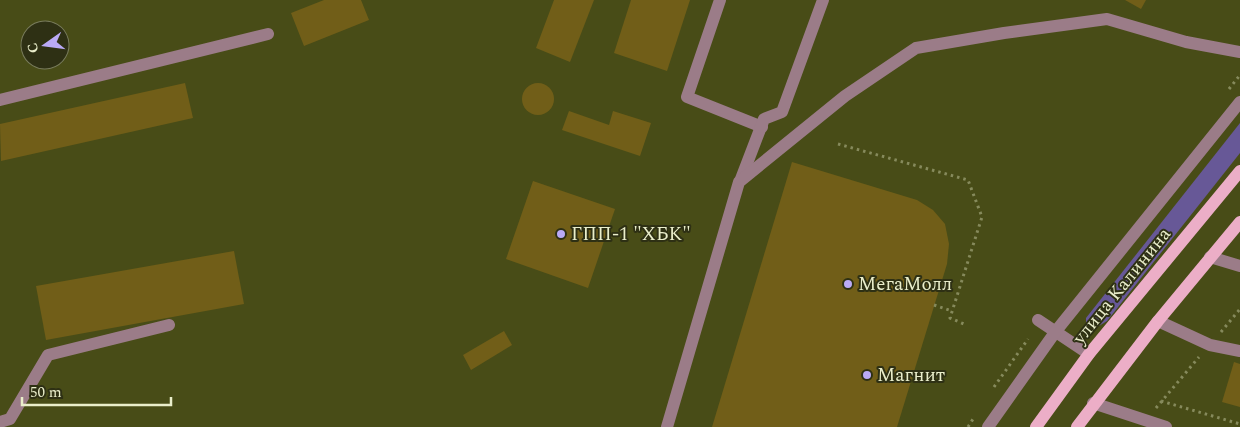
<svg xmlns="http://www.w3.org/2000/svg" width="1240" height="427" viewBox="0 0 1240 427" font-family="Spectral,serif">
<rect width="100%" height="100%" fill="#484c17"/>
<path fill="#675897" d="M1240,123V153L1107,321L1099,326H1088L1086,322V318Z"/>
<g fill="#715e18">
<path d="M324,0H361L369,20L304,46L291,13Z"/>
<path d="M554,0H594L570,62L536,48Z"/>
<path d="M631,0H690L667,71L614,53Z"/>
<path d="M1125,0H1146L1141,9Z"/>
<path d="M185,83L193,118L1,161L0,124Z"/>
<circle cx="538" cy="99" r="16"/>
<path d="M569,111L609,125L613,111L651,123L640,156L562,130Z"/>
<path d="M792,162L917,200L933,210L945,224L949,244L947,264L897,427H712Z"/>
<path d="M533,181L615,209L588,288L506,259Z"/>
<path d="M234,251L244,304L46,340L36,286Z"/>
<path d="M504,331L512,345L471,370L463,355Z"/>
<path d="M1234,362L1240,364V407L1222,402Z"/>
</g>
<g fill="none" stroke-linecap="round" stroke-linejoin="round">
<g stroke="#868a5c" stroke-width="3" stroke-dasharray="2.5 4" stroke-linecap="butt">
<path d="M1229,89L1240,75"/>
<path d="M838,144L968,180L982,217L950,318L964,324"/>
<path d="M934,305L952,311"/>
<path d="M1221,332L1240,309"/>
<path d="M994,387L1028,339"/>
<path d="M1161,401L1240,424"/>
<path d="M1156,408L1199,357"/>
<path d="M968,427L973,419"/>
</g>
<g stroke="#9b7c88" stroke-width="12">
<path d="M720,0L687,97L762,127"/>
<path d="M0,100L268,34"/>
<path d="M741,179L764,119L782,112L823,0"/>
<path d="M1210,257L1240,266"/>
<path d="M1038,320L1089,354"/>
<path d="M1158,321L1210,345L1240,351"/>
<path d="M1093,403L1166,427"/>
<path d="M0,422L10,419L48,355L169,325"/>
<path d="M667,427L739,182L845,96L916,48L1004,33L1107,19L1186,42L1240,52"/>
<path d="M988,427L1056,331L1240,102"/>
</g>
<g stroke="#ecaec7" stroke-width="12">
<path d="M1036,427L1089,354L1240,171"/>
<path d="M1077,427L1158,321L1240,222"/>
</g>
</g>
<g fill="#baaaf6" stroke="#2e3014" stroke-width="2">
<circle cx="561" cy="234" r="5"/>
<circle cx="848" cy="284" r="5"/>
<circle cx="867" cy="375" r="5"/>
</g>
<g text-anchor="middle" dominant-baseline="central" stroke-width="4" stroke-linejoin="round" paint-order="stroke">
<g font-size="19" fill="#eaeecb" stroke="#2e3014" text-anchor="start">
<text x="571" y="234">ГПП-1 "ХБК"</text>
<text x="858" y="284">МегаМолл</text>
<text x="877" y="375">Магнит</text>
</g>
<g font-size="19" fill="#eaeecb" stroke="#2e3014">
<text transform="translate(1122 286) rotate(-51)">улица Калинина</text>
</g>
</g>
<g transform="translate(45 45) rotate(256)"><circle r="24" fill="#2e3014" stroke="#797c5d"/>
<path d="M0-4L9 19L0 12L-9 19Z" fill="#baaaf6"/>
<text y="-8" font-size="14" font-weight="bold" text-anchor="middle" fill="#eaeecb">С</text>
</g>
<path d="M22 397v8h149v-8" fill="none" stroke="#eaeecb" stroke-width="2.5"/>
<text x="30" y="397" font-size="15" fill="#eaeecb" stroke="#2e3014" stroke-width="4" paint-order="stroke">50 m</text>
</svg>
